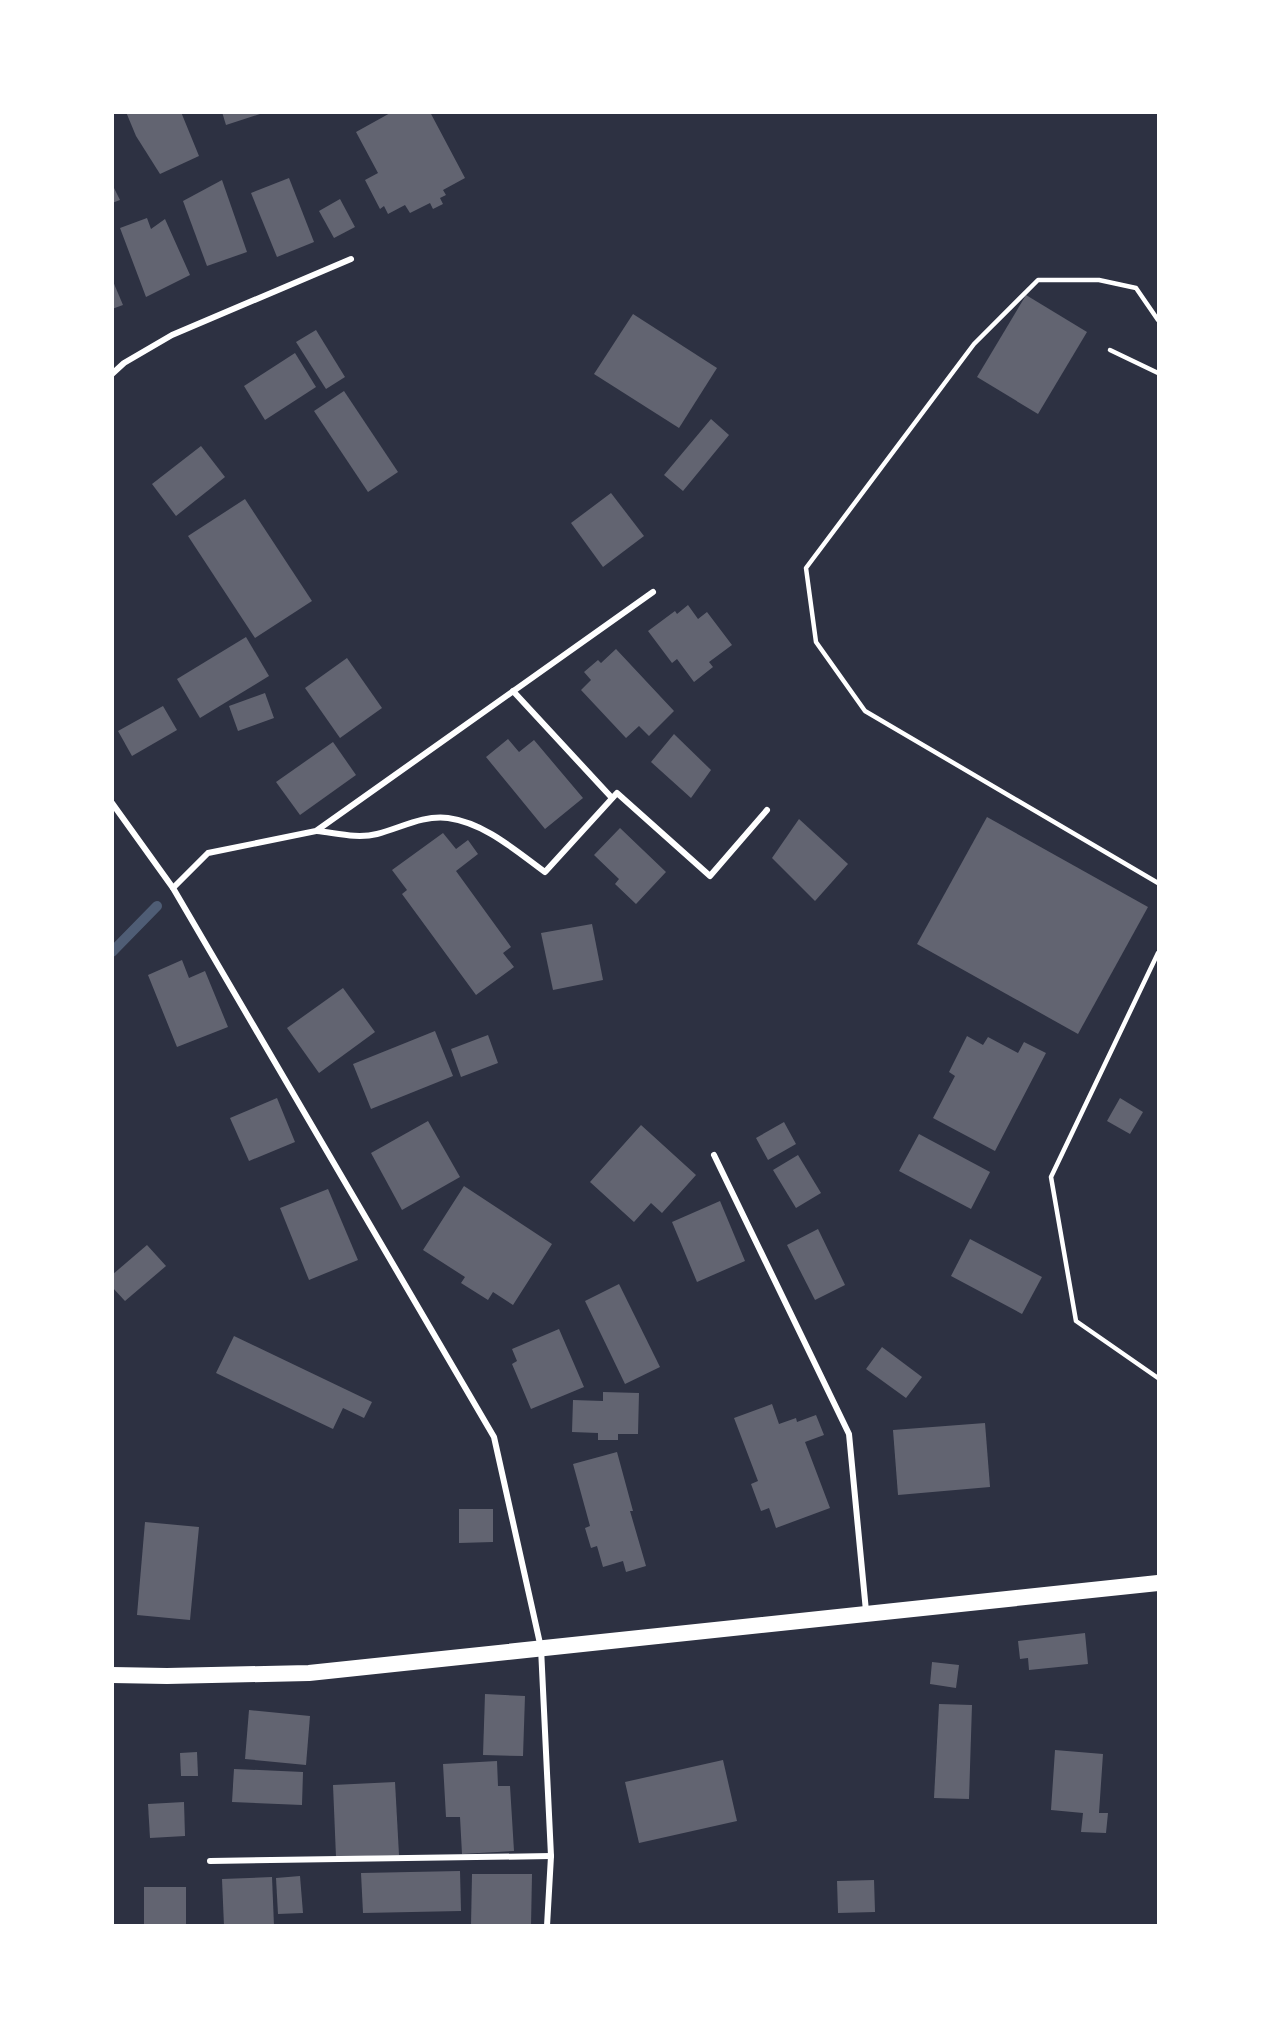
<svg xmlns="http://www.w3.org/2000/svg" width="1271" height="2038" viewBox="0 0 1271 2038" font-family="Arial,sans-serif">
<rect width="100%" height="100%" fill="#2d3142"/>
<g fill="none" stroke-linecap="round" stroke-linejoin="round">
<path stroke="#4f5d75" stroke-width="10" d="M112,952L157,906"/>
</g>
<g fill="#626471">
<path d="M126,112H181L199,156L160,174L136,136Z"/>
<path d="M222,112H262L263,113L226,125Z"/>
<path d="M392,112H430L465,178L443,190L446,195L440,198L443,204L433,209L430,203L410,213L405,205L388,214L384,206L380,209L365,180L378,173L356,132Z"/>
<path d="M289,178L314,242L277,257L251,193Z"/>
<path d="M222,180L247,252L207,266L183,201Z"/>
<path d="M112,184L120,200L112,203Z"/>
<path d="M340,199L355,227L334,238L319,211Z"/>
<path d="M147,218L151,229L165,219L190,275L146,297L120,228Z"/>
<path d="M112,279L123,305L112,309Z"/>
<path d="M1026,295L1087,332L1038,414L977,377Z"/>
<path d="M633,314L717,368L679,428L594,374Z"/>
<path d="M316,330L345,377L326,389L296,342Z"/>
<path d="M295,353L316,387L265,420L244,386Z"/>
<path d="M344,391L398,472L368,492L314,411Z"/>
<path d="M711,419L729,435L683,491L664,475Z"/>
<path d="M201,446L225,477L176,516L152,484Z"/>
<path d="M611,493L644,536L603,567L571,523Z"/>
<path d="M245,499L312,601L255,638L188,536Z"/>
<path d="M688,605L698,619L707,612L732,645L709,662L713,667L694,682L677,659L672,663L648,631L675,611L677,614Z"/>
<path d="M246,637L269,676L200,718L177,679Z"/>
<path d="M616,649L674,711L649,736L639,726L626,738L581,690L591,680L584,672L598,660L601,663Z"/>
<path d="M347,658L382,708L340,738L305,688Z"/>
<path d="M265,693L274,718L238,731L229,706Z"/>
<path d="M163,706L177,730L132,756L118,731Z"/>
<path d="M674,734L711,770L691,798L651,762Z"/>
<path d="M508,739L519,752L534,740L583,798L545,829L486,757Z"/>
<path d="M333,742L356,775L300,815L276,782Z"/>
<path d="M987,817L1148,907L1078,1034L917,944Z"/>
<path d="M799,819L848,864L815,901L772,858Z"/>
<path d="M620,828L666,872L636,904L615,884L619,879L594,855Z"/>
<path d="M443,833L456,849L468,840L478,854L456,871L511,947L503,953L514,967L476,995L402,894L407,890L392,870Z"/>
<path d="M592,924L603,980L553,990L541,933Z"/>
<path d="M182,960L189,978L205,971L228,1027L177,1047L148,975Z"/>
<path d="M343,988L375,1032L319,1073L287,1028Z"/>
<path d="M435,1031L453,1076L371,1109L353,1064Z"/>
<path d="M488,1035L498,1063L461,1077L451,1049Z"/>
<path d="M967,1036L983,1045L988,1037L1018,1053L1024,1042L1046,1053L995,1151L933,1118L955,1076L949,1072Z"/>
<path d="M277,1098L295,1142L249,1161L230,1118Z"/>
<path d="M1120,1098L1143,1112L1130,1134L1107,1121Z"/>
<path d="M428,1121L460,1177L402,1210L371,1153Z"/>
<path d="M784,1122L796,1144L768,1160L756,1138Z"/>
<path d="M641,1125L696,1175L662,1213L651,1203L634,1222L590,1182Z"/>
<path d="M919,1134L990,1172L971,1209L899,1171Z"/>
<path d="M798,1155L821,1193L796,1208L773,1170Z"/>
<path d="M464,1186L552,1244L513,1305L493,1292L488,1300L461,1283L465,1277L423,1250Z"/>
<path d="M328,1189L358,1260L309,1280L280,1208Z"/>
<path d="M720,1201L745,1261L697,1282L672,1222Z"/>
<path d="M818,1229L845,1285L815,1300L787,1245Z"/>
<path d="M970,1239L1042,1277L1022,1314L951,1276Z"/>
<path d="M147,1245L166,1266L125,1301L112,1287V1275Z"/>
<path d="M619,1284L660,1367L625,1384L585,1301Z"/>
<path d="M559,1329L584,1387L531,1409L512,1364L517,1361L512,1349Z"/>
<path d="M234,1336L372,1402L364,1418L343,1408L333,1429L216,1373Z"/>
<path d="M882,1347L922,1377L906,1398L866,1369Z"/>
<path d="M603,1392L639,1393L638,1434H618V1440H598V1433L572,1432L573,1400L603,1401Z"/>
<path d="M772,1404L779,1424L796,1418L797,1422L816,1415L824,1435L805,1442L830,1508L776,1528L769,1508L761,1511L751,1484L758,1481L734,1418Z"/>
<path d="M985,1423L990,1487L898,1495L893,1430Z"/>
<path d="M617,1452L633,1511H630L646,1566L626,1572L623,1561L603,1567L597,1546L591,1548L585,1528L590,1526L573,1464Z"/>
<path d="M459,1509H493V1542L459,1543Z"/>
<path d="M145,1522L199,1527L190,1620L137,1615Z"/>
<path d="M1085,1633L1088,1664L1029,1670L1028,1658L1020,1659L1018,1641Z"/>
<path d="M932,1662L959,1665L956,1688L930,1684Z"/>
<path d="M485,1694L525,1696L523,1756L483,1755Z"/>
<path d="M939,1704L972,1705L969,1799L934,1798Z"/>
<path d="M249,1710L310,1716L306,1765L245,1759Z"/>
<path d="M1055,1750L1103,1754L1099,1813H1108L1106,1833L1081,1832L1083,1813L1051,1810Z"/>
<path d="M197,1752L198,1776H181L180,1753Z"/>
<path d="M723,1760L737,1821L639,1843L625,1782Z"/>
<path d="M497,1761L498,1786H510L514,1851L462,1854L460,1817H446L443,1764Z"/>
<path d="M234,1769L303,1772L302,1805L232,1802Z"/>
<path d="M395,1782L399,1855L336,1857L333,1785Z"/>
<path d="M184,1802L185,1836L150,1838L148,1804Z"/>
<path d="M460,1871L461,1911L363,1913L361,1873Z"/>
<path d="M472,1874H532L531,1926H471Z"/>
<path d="M300,1876L303,1913L278,1914L276,1878Z"/>
<path d="M272,1877L274,1926H224L222,1879Z"/>
<path d="M874,1880L875,1912L838,1913L837,1881Z"/>
<rect x="144" y="1887" width="42" height="39"/>
</g>
<g fill="none" stroke-linecap="round" stroke-linejoin="round">
<g stroke="#fff" stroke-width="4.5">
<path d="M1158,320L1136,288L1099,280H1038L974,344L806,568L816,642L865,711L1158,883"/>
<path d="M1110,350L1158,373"/>
<path d="M1158,953L1051,1177L1076,1321L1158,1378"/>
</g>
<g stroke="#fff" stroke-width="6">
<path d="M112,374L124,363L172,335L351,259"/>
<path d="M513,691L612,798"/>
<path d="M112,803L173,888L494,1437L541,1648L551,1856L547,1926"/>
<path d="M317,831C336,833 357,839 377,834C401,828 422,815 448,818C485,823 516,851 545,872L617,793L710,876L767,810"/>
<path d="M173,888L208,853L316,831L653,592"/>
<path d="M714,1155L849,1434L866,1611"/>
<path d="M210,1861L551,1856"/>
</g>
<path stroke="#fff" stroke-width="16" d="M112,1675L167,1676L309,1673L1158,1583"/>
</g>
<rect width="1271" height="2038" fill="none" stroke="#ffffff" stroke-width="228"/>
</svg>
